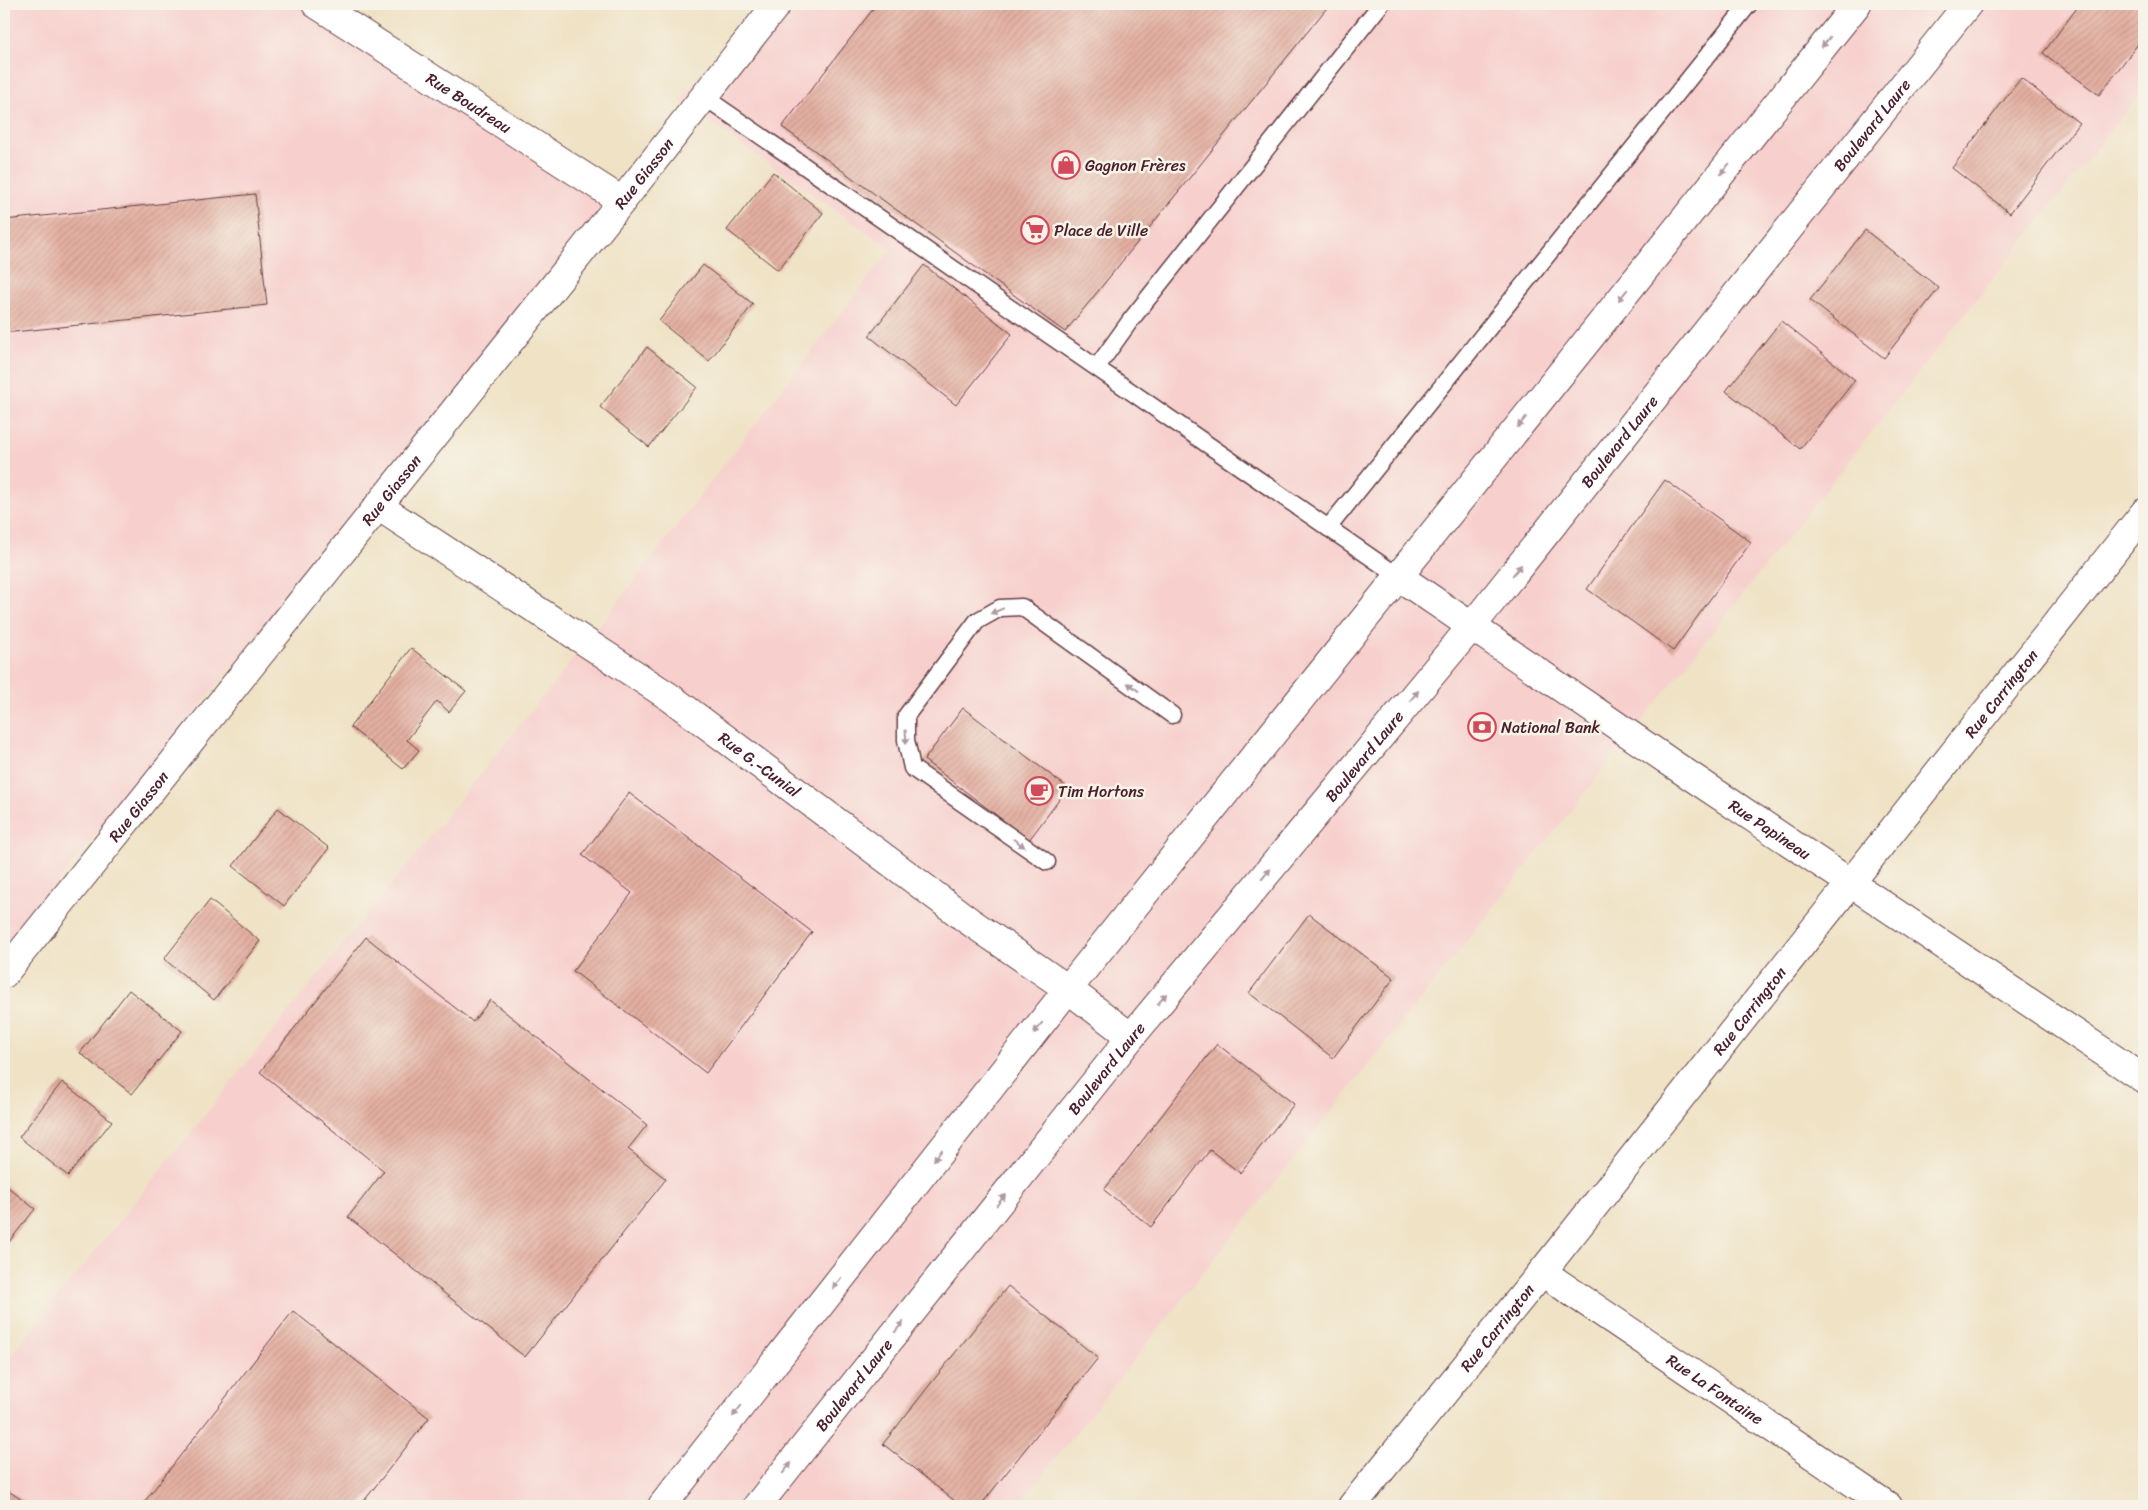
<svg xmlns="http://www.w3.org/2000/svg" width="2148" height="1510" viewBox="0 0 2148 1510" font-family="Sriracha,sans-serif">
<defs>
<pattern id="building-hatch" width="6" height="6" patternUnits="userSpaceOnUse" patternTransform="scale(1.25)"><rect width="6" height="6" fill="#e3afa1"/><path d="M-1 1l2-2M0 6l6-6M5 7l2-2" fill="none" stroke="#c4968b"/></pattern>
</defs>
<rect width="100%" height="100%" fill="#f7f3e8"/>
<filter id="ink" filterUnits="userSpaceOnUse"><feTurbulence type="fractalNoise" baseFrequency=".02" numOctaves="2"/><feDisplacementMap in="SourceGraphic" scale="10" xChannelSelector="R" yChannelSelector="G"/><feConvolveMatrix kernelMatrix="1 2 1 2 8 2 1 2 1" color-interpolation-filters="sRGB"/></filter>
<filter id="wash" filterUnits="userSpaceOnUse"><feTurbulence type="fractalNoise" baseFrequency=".0096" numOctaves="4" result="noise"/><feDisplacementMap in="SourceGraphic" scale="20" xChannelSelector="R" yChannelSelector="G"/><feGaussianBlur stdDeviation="1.12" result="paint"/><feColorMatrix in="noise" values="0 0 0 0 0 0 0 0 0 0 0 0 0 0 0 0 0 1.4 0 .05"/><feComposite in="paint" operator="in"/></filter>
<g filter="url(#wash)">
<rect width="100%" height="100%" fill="#efe2c5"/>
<g fill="#f7d0ce">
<path d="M4,4H300L605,206L4,948Z"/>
<path d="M757,4H2144V89L1018,1506H4V1364L583,647L891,249L680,102Z"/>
</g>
<g id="blocks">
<g fill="url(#building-hatch)">
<path d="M877,4H1330L1065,332L782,127Z"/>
<path d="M2080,4H2144V36L2099,95L2043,53Z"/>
<path d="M2021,78L2079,123L2010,213L1952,168Z"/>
<path d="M773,172L823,213L778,270L727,230Z"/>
<path d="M255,194L267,305L4,333V220Z"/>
<path d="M1865,230L1939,288L1884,358L1810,300Z"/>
<path d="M703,265L753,304L709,361L659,321Z"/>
<path d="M924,265L1012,334L956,405L869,336Z"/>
<path d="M1781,321L1855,380L1800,449L1726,391Z"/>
<path d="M647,347L697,387L649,447L600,407Z"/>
<path d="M1665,480L1751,542L1673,651L1587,589Z"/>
<path d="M411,648L466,691L449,712L437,701L407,740L419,750L403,769L350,727Z"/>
<path d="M963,708L1068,788L1029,840L924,760Z"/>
<path d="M629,793L812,932L706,1073L573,971L632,893L582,855Z"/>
<path d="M278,808L329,848L284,906L233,866Z"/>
<path d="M210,900L260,941L214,1000L164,959Z"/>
<path d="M1309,914L1394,978L1333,1058L1249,993Z"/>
<path d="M366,937L473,1022L490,1000L647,1125L628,1149L666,1179L525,1357L348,1217L384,1171L260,1072Z"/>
<path d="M129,990L182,1031L132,1094L80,1053Z"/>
<path d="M1217,1044L1294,1104L1240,1173L1210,1150L1151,1227L1104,1190Z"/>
<path d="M62,1082L112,1121L68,1176L19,1137Z"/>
<path d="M4,1184L35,1209L4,1248Z"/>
<path d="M1008,1286L1098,1358L980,1506H961L883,1444Z"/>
<path d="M293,1311L429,1418L360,1506H141Z"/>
<path d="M4,1488L31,1506H4Z"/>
</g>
</g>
</g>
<g filter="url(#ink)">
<use href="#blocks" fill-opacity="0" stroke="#633c42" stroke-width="1"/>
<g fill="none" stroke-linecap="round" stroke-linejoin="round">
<defs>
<g id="lane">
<path d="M703,96L1398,576"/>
<path d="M1097,367L1130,321L1381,4"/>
<path d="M1328,528L1749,4"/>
<path d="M1047,862L912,768L906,740V716L977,621L1000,608L1022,607L1172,715"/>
</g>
<g id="street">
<path id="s1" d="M316,4L622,201"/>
<path id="s2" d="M378,506L671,698L969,921L1068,989L1131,1037"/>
<path id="s3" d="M4,974L622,201L777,4"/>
<path id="s4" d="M1542,1272L1888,1506"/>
<path id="s5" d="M1352,1506L1542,1272L2144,513"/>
</g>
<g id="secondary">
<path id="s6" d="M1398,576L1683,771L2144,1079"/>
</g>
<g id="highway">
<path d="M662,1506L1068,989L1857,4"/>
<path id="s7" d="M757,1506L1131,1037L1471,627L1968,4"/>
</g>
</defs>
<use href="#lane" stroke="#633c42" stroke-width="19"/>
<use href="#street" stroke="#633c42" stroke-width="30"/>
<use href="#secondary" stroke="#633c42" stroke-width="30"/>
<use href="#highway" stroke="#633c42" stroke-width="30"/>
<use href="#lane" stroke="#fff" stroke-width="16"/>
<use href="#street" stroke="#fff" stroke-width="28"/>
<use href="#secondary" stroke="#fff" stroke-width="28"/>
<use href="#highway" stroke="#fff" stroke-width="28"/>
</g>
<defs><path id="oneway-solid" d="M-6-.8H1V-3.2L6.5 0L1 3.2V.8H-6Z" transform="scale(1.25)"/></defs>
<g fill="#ae9aa0">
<use href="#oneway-solid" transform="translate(1826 42) rotate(129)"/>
<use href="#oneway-solid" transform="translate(1725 169) rotate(129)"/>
<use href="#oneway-solid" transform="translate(1623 295) rotate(129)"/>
<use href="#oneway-solid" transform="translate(1522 422) rotate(129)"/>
<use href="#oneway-solid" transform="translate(1517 570) rotate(-51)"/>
<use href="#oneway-solid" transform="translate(997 611) rotate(158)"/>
<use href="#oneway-solid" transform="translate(1133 687) rotate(-144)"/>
<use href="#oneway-solid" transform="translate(1414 696) rotate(-50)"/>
<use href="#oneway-solid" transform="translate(906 737) rotate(86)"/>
<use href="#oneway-solid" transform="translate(1019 843) rotate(35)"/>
<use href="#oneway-solid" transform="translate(1266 874) rotate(-50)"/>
<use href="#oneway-solid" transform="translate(1162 999) rotate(-50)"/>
<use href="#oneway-solid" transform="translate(1038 1028) rotate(128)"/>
<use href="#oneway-solid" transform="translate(938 1155) rotate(128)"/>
<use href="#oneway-solid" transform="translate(1001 1200) rotate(-51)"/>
<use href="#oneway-solid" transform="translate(837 1283) rotate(128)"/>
<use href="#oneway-solid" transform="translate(899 1327) rotate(-51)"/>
<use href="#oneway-solid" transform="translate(737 1411) rotate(128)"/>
<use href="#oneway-solid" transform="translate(787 1468) rotate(-51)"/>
</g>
</g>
<defs>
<symbol id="shop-ring" viewBox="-11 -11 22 22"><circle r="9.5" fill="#f7f3e8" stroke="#d1495b" stroke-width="1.5"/><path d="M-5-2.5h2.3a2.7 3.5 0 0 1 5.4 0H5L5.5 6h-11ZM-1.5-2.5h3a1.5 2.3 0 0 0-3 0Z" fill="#d1495b"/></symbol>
<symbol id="supermarket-ring" viewBox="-11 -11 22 22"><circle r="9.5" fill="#f7f3e8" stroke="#d1495b" stroke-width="1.5"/><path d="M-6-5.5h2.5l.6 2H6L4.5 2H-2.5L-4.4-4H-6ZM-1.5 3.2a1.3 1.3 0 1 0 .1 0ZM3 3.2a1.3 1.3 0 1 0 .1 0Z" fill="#d1495b"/></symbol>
<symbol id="bank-ring" viewBox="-11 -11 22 22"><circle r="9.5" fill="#f7f3e8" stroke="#d1495b" stroke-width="1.5"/><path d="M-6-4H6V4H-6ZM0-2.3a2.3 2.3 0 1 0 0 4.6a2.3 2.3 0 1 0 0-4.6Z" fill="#d1495b"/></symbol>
<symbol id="cafe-ring" viewBox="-11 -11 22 22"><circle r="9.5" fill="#f7f3e8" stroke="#d1495b" stroke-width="1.5"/><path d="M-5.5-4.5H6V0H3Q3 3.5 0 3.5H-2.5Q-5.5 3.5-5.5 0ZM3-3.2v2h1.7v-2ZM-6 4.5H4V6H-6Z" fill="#d1495b"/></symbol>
</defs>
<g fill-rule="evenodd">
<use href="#shop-ring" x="1050" y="149" width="32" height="32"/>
<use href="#supermarket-ring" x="1019" y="214" width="32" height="32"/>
<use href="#bank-ring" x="1466" y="711" width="32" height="32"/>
<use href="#cafe-ring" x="1023" y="775" width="32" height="32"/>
</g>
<g text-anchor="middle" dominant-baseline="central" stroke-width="5" stroke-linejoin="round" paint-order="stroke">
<g font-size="16" fill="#4a1f2b" stroke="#f7f3e8">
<text stroke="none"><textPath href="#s1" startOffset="182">Rue Boudreau</textPath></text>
<text stroke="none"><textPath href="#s7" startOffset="1775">Boulevard Laure</textPath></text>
<text stroke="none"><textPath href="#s3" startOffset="1025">Rue Giasson</textPath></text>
<text stroke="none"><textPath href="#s7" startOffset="1370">Boulevard Laure</textPath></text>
<text stroke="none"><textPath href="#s3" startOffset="620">Rue Giasson</textPath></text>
<text stroke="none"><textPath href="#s5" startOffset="1040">Rue Carrington</textPath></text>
<text stroke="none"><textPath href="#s7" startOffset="965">Boulevard Laure</textPath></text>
<text stroke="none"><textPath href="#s2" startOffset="461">Rue G.-Cunial</textPath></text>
<text stroke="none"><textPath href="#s3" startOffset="215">Rue Giasson</textPath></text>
<text stroke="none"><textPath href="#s6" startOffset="450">Rue Papineau</textPath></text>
<text stroke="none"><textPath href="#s5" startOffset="635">Rue Carrington</textPath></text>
<text stroke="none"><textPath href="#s7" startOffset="560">Boulevard Laure</textPath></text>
<text stroke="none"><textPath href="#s5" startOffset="230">Rue Carrington</textPath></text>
<text stroke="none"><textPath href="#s7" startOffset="155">Boulevard Laure</textPath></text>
<text stroke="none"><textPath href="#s4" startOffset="209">Rue La Fontaine</textPath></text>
</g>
<g font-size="16" fill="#4a1f2b" stroke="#f7f3e8" text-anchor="start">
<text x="1085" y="165">Gagnon Frères</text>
<text x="1054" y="230">Place de Ville</text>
<text x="1501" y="727">National Bank</text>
<text x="1058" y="791">Tim Hortons</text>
</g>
</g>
<rect width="2148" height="1510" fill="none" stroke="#f7f3e8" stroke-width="20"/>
</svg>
